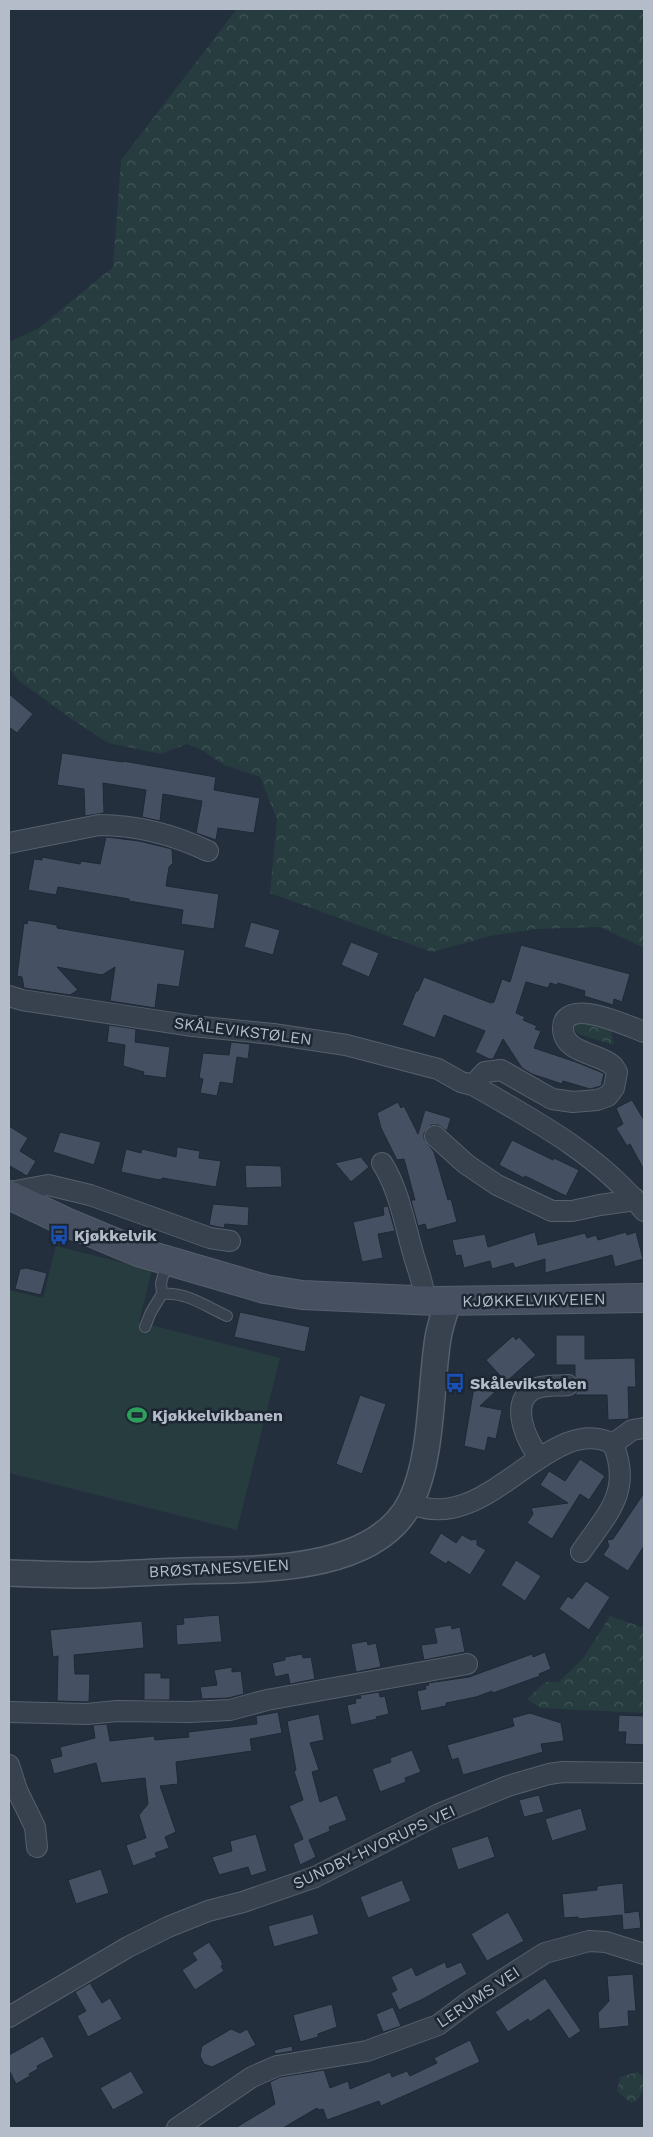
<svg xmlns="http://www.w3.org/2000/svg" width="653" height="2137" viewBox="0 0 653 2137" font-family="'Work Sans',sans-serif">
<defs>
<pattern id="forest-crowns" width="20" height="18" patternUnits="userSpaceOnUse" patternTransform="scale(1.25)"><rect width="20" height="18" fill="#263c3f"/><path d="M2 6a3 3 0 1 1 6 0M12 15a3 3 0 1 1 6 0" fill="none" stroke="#435659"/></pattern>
</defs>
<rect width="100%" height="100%" fill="#242f3e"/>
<g fill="url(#forest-crowns)">
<path d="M237,9H644V948L600,927L535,929L490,936L432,952L270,893L277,819L260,777L224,765L202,750L187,744L161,754L108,743L73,720L18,680L9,668V342L39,328L113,267L121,160Z"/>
<path d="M575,1022L597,1025L611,1031L614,1045L578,1034L573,1027Z"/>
<path d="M610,1616L644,1628V1713L541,1708L527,1699L545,1682H559L584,1657Z"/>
<path d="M638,2072L644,2078C644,2088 642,2100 631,2103L617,2091L620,2077Z"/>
</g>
<path fill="#263c3f" d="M56,1246L152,1270L139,1322L280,1358L237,1530L9,1473V1290L43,1298Z"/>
<g fill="#455162" stroke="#1f2835">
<path d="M9,694L33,714L17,733L9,727Z"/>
<path d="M62,753L123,762V761L216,777L214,790L260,798L254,833L218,828L216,840L196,833L202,801L163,794L160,821L142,817L146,790L103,783L104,813L85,816L84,789L57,785Z"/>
<path d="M106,837L139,841L172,849L173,863L169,867L166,886L219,894L214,929L181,924L183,910L129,901V899L58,887L56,895L28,890L34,859L42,860V857L80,864L81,861L100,864Z"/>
<path d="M28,920L57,925V928L185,950L179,987L158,984L155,1008L110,1001L115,967L102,975L57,967L78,990L70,995L24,988L22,977L17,976L24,923L27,924Z"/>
<path d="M251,922L280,930L273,955L244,947Z"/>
<path d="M351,942L379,953L369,977L341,965Z"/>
<path d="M521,945L630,974L622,1002L614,999L613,1005L584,996L585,991L558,983L557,985L550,983L548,988L526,982L516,1013L525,1017L523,1020L537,1026L535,1029L541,1031L534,1048L576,1062L603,1073L604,1074L601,1086L590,1089L563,1081L562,1084L532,1074L522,1068L503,1039L493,1059H489L475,1052L485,1031L444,1015L435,1038L402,1025L416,991H418L424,977L491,1003L494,1002L502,979L510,982Z"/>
<path d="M109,1025L136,1029L135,1042L170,1047L166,1078L143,1075L144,1072L123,1066L125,1045L107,1042Z"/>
<path d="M231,1042L250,1044L248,1059L237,1057L233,1084L220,1082L217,1096L200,1093L203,1079L199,1078L203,1053L229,1055Z"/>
<path d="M632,1100L644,1120V1170L630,1144L627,1146L616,1128L623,1124L616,1108Z"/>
<path d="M398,1102L401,1108L404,1106L418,1134L425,1110L451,1118L447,1131L438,1125H431L424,1133V1139L434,1152L446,1193L448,1200L451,1199L457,1222L427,1230L425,1224L418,1226L411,1200H415L404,1159L397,1160L381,1128L377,1113Z"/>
<path d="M9,1126L28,1138L20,1151L36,1161L27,1176L10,1166L9,1168Z"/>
<path d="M60,1132L101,1142L94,1165L53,1152Z"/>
<path d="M512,1140L553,1160L554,1158L579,1170L566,1196L525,1176L524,1178L499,1165Z"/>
<path d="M177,1147L200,1151L199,1158L221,1161L216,1187L162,1178V1180L154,1179L121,1172L126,1149L141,1153L142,1149L176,1157Z"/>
<path d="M361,1157L369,1167L351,1182L335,1163Z"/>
<path d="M245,1165L281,1166L282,1187L246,1188Z"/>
<path d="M213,1204L249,1207L248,1226L225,1224L224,1228L209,1225Z"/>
<path d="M388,1206L395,1231L378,1234L383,1258L362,1262L353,1222L384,1215L383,1207Z"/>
<path d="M535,1232L538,1245L585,1233L587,1238L596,1235L598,1240L626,1232L627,1235L636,1232L643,1259L615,1267L612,1255L545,1273V1259L515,1268L513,1263L492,1269L490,1261L464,1268L461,1255L456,1256L452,1240L485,1234L488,1247Z"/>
<path d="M26,1268L47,1273L41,1295L15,1289L20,1269Z"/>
<path d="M240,1312L310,1327L305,1352L234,1337Z"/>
<path d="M556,1335H585V1359L635,1358L636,1387H628L629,1419L608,1420L607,1395H575L580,1385L575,1376V1365H556Z"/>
<path d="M513,1336L516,1340L519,1337L536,1355L506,1382L486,1360Z"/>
<path d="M474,1387L495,1392L480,1406L502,1410L496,1439L488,1437L485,1451L464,1446Z"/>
<path d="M360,1395L386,1404L362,1474L336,1464Z"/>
<path d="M580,1459L605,1476L589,1500L580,1494L552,1539L527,1523L533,1514L531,1508L568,1503L540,1485L549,1471L565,1481Z"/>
<path d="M644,1493V1546L628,1571L603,1555L609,1546L607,1540L613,1539Z"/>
<path d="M441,1533L456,1543L462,1535L471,1540L477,1539V1545L486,1550L470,1575L448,1561L446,1564L429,1553Z"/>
<path d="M516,1560L541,1576L525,1601L501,1585Z"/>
<path d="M586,1581L610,1597L589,1630L559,1609L568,1596L572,1599Z"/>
<path d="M219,1615L222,1642L177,1645L176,1625L184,1624L183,1618Z"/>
<path d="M142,1621L144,1648L74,1655L75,1674H90L89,1702L57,1701L58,1656L53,1657L50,1630Z"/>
<path d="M451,1625L452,1629L460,1627L465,1652L424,1660L421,1645L437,1643L434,1628Z"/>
<path d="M367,1641L368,1645L376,1643L381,1667L356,1672L351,1644Z"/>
<path d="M545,1652L551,1669L539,1674L540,1676L493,1693L492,1691L476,1697L446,1703V1706L421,1711L417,1691L426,1689L425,1686L429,1685L428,1683L469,1677L532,1654L533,1657Z"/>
<path d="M302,1654L303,1658L311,1657L315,1679L290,1684L288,1674L275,1677L272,1663L285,1660V1657Z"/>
<path d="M232,1667V1672L241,1671L244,1694L228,1698L202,1699L200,1687L217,1685L214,1670Z"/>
<path d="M144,1673H161V1678H170V1700H144Z"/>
<path d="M379,1692L380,1697L385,1696L389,1714L376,1717L377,1719L351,1725L347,1705L356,1703L355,1699L361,1698L360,1695Z"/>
<path d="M278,1712L282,1733L250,1739L252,1751L176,1762L178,1784L160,1786L176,1832L165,1837L169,1848L155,1853L157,1857L133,1866L126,1845L146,1838L139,1815L148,1804L145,1778L101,1783L96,1763L54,1774L50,1759L62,1756L60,1747L95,1738L93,1725L107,1724L110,1741L154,1736L155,1740L189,1737L188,1732L257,1724L256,1716Z"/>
<path d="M530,1713L561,1723L564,1741L541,1744L543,1752L463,1775L458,1758L452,1760L447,1745L514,1726L512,1718Z"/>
<path d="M319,1714L324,1740L310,1743L319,1770L312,1772L320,1802L337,1795L347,1820L329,1827L330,1831L309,1840L316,1857L300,1865L293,1844L303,1839L289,1806L303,1800L294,1771L296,1770L287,1721Z"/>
<path d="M619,1715L644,1716V1745L625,1744L626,1732H618Z"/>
<path d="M412,1750L421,1772L405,1778L406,1782L380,1792L372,1769L391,1762L390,1758Z"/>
<path d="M539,1795L544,1812L524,1817L519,1800Z"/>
<path d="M581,1808L587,1830L552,1841L545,1819Z"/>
<path d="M256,1834L267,1871L251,1876L248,1867L219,1875L212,1857L232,1851L230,1841Z"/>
<path d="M488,1836L495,1857L458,1870L451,1848Z"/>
<path d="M101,1869L109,1893L76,1904L68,1880Z"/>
<path d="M402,1880L411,1901L368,1918L360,1897Z"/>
<path d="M623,1883L625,1913L639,1911L641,1928L623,1930L622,1915L578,1919V1917L564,1918L562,1894L597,1890V1886Z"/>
<path d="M508,1912L524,1941L487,1961L471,1934Z"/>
<path d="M313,1914L319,1934L274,1947L268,1926Z"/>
<path d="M209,1942L221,1960L223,1965L221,1966L224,1971L195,1990L182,1970L197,1960L192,1953Z"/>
<path d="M445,1962L447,1968L461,1962L467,1974L423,1999L399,2010L391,1993L397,1990L391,1977L412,1967L416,1976Z"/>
<path d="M633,1974L636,2011H628L629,2026L599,2029L598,2013L609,2001L607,1976Z"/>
<path d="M545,1978L581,2031L569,2039L549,2009L530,2022L528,2019L508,2032L495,2012Z"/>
<path d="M90,1983L102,2003L110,1998L122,2019L88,2037L77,2016L86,2011L75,1992Z"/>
<path d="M332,2004L337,2027L318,2034V2037L300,2042L293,2015Z"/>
<path d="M393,2007L401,2026L383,2032L376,2014Z"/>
<path d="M231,2029L240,2033L247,2029L256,2045L212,2067L204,2064L200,2056L202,2046Z"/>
<path d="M43,2036L54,2057L37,2066L38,2069L29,2074L30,2076L16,2084L9,2070V2055Z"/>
<path d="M470,2040L480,2062L381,2106L379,2101L327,2120L323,2109L318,2110L317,2108L283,2128H235L275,2104L270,2082L280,2077L324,2070L330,2088L348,2081L350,2089L390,2072L392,2077L407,2071L410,2076L437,2063L434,2058Z"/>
<path d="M292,2046L293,2051L275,2054L274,2050Z"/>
<path d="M131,2071L144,2093L113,2110L100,2088Z"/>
</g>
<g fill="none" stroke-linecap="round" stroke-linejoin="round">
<defs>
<g id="service">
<path d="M162,1294C185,1291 207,1307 227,1316"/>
<path d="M145,1327L151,1312L162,1294L161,1283L167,1262"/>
</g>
<g id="minor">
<path d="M9,843L99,825C137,825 174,835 208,851"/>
<path d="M9,996L22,1000L193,1026L273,1034L346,1045L438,1069L461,1082L473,1085C534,1120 600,1155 644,1211"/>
<path d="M473,1085L485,1072L501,1070L552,1099L573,1102L597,1100L608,1096L614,1088L617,1072C615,1069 615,1067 612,1065C598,1053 563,1053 563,1028C563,1024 564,1020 567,1018C581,1004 628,1026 644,1032"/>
<path d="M435,1136L466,1164L497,1185L552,1211H572L600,1205L628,1201L634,1198"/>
<path d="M382,1163C401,1193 405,1229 416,1263C420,1276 424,1286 425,1301"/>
<path d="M9,1195L16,1191L48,1185L90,1195L210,1238L230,1241"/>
<path d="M540,1458C526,1442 507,1398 537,1388C546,1385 558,1386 568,1385"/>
<path d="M410,1503C487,1539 549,1410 613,1444L632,1430L644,1428"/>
<path d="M581,1552C606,1515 633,1492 613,1444"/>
<path d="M9,1712L87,1714L117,1711L189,1712L230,1710L267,1700L467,1664"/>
<path d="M9,1765L17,1790L35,1827L37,1847"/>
<path d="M9,2017L128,1947L168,1927L208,1911L243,1902L315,1877L439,1814L508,1786L549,1774L563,1772L644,1773"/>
<path d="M177,2128L252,2077L277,2066L367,2051L438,2025L470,2001L545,1953L589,1941L606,1942L644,1954"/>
</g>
<path id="tertiary" d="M9,1573C36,1574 64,1575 92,1575C122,1574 153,1572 183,1571C252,1569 375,1575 411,1501C433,1456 430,1388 438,1338C440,1325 445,1313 448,1301"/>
<path id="secondary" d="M9,1195L66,1222L138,1252L265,1289L302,1295L436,1301L644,1298"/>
</defs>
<use href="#service" stroke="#565f6c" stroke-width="12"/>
<use href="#minor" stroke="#565f6c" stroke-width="22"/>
<use href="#tertiary" stroke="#565f6c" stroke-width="28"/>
<use href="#secondary" stroke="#565f6c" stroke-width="30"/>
<use href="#service" stroke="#38414e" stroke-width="10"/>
<use href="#minor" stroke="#38414e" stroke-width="20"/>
<use href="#tertiary" stroke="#38414e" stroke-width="25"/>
<use href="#secondary" stroke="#465061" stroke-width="28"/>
</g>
<defs>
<symbol id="bus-bare" viewBox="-9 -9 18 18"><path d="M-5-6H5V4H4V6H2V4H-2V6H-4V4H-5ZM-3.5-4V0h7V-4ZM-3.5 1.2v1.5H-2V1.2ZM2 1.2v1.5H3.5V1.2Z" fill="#1a4fb4" stroke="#1d2633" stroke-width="2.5" paint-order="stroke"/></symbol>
<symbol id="stadium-bare" viewBox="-9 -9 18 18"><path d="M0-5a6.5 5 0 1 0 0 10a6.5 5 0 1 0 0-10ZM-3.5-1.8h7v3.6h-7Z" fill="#2e9e5b" stroke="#1d2633" stroke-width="2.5" paint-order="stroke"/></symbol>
</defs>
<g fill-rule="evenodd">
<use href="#bus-bare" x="45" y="1221" width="28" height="28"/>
<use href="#bus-bare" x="441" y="1369" width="28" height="28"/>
<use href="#stadium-bare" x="123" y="1401" width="28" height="28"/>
</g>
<g text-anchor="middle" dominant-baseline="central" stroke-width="5" stroke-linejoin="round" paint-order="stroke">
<g font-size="16" fill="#b4bcc9" stroke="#1d2633">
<text transform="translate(243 1031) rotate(7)">SKÅLEVIKSTØLEN</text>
<text transform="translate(534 1300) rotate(-1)">KJØKKELVIKVEIEN</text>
<text transform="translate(219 1568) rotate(-3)">BRØSTANESVEIEN</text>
<text transform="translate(374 1847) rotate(-25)">SUNDBY-HVORUPS VEI</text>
<text transform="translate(478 1997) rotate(-34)">LERUMS VEI</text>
</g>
<g font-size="16" font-weight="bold" fill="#b4bcc9" stroke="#1d2633" text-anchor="start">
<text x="74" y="1235">Kjøkkelvik</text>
<text x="470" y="1383">Skålevikstølen</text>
<text x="152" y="1415">Kjøkkelvikbanen</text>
</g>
</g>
<rect width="653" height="2137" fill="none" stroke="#b4bcc9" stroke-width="20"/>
</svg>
